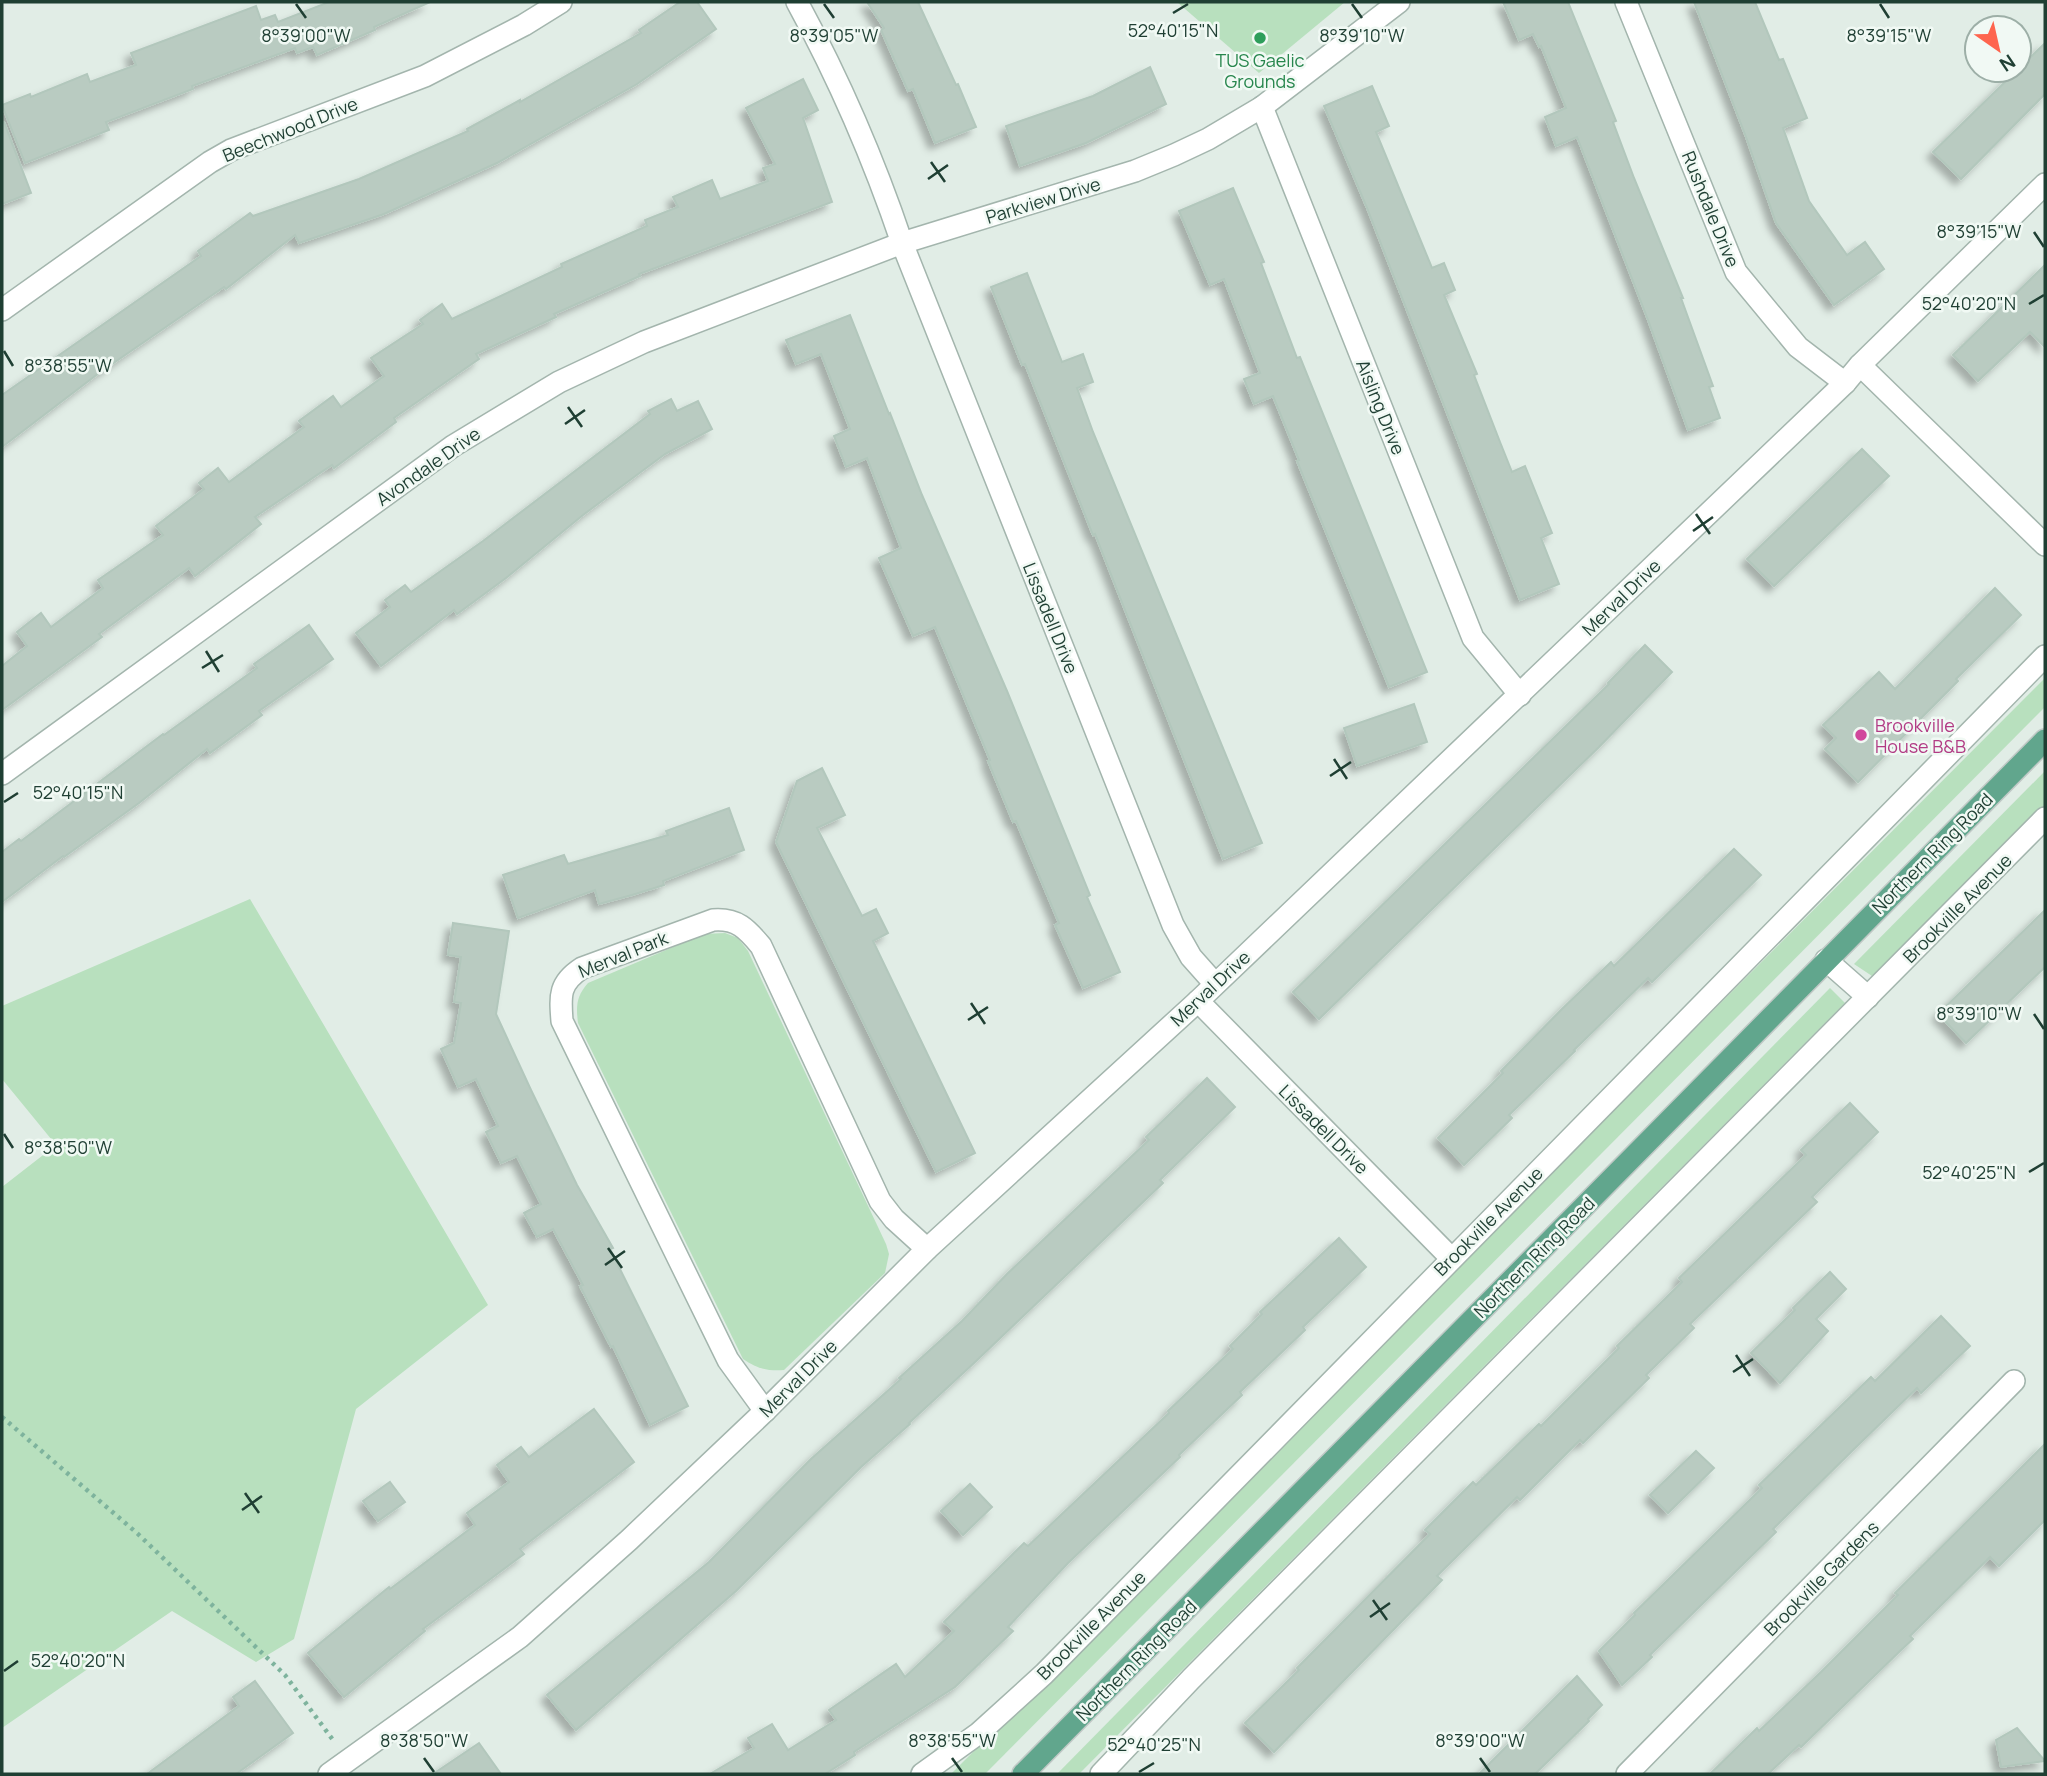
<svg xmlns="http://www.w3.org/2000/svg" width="2047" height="1776" viewBox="0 0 2047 1776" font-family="Manrope,sans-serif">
<defs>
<filter id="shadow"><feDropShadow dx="-6" dy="6" stdDeviation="3.5" flood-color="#0004"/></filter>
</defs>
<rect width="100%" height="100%" fill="#e1ede6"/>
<g fill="#b8e0be">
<path d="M1177,2H1345L1259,73Z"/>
<path d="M2045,678V707L985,1774H951Z"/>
<path d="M2045,771V806L1872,976L1854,964Z"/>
<path d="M250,899L488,1305L356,1409L294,1639L256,1662L172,1611L2,1728V1187L56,1145L2,1079V1006Z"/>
<path d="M725,933L738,938L748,951L886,1244L889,1254L885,1273L784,1370C768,1371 757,1369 743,1359L578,1023C576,1006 576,997 588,983L704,934Z"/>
<path d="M1830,988L1845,1003L1079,1774H1057Z"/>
</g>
<g fill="#b9cbc1" stroke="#b2c7bc" stroke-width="2" filter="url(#shadow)">
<path d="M329,2H430L374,27L375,30L317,55L313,47L297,53L295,48L192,86L193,89L106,122L109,130L25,163L2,105L30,94L31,97L87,74L90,82L136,65L131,53L256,6L261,20L275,15L278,22Z"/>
<path d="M680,2H697L716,29L637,84L497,163L384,214L299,243L295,235L226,289L224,287L99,373L2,447V395L201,256L198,251L250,213L253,216L359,179L468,131L467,129L520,100V102L641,33L639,30Z"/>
<path d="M867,2H918L956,85L958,84L976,127L935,143L913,89L908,91L881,30L884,28Z"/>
<path d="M1503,2H1568L1616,121L1613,122L1634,178L1683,298H1681L1713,386L1709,387L1720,418L1688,430L1648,320L1577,137L1556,146L1545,117L1566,108L1541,46L1539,47L1533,34L1519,40Z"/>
<path d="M1694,2H1755L1779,60L1783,59L1807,118L1783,128L1809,201L1847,255L1865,242L1884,269L1834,305L1776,223L1746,137Z"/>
<path d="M2045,43V94L1961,179L1933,152Z"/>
<path d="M1150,67L1166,104L1086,143L1020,166L1006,126L1093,96Z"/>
<path d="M803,79L818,110L803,118L832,202L639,274L640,276L554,314L556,317L476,354L479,359L394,418L396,422L334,468L332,465L255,517L261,524L195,576L189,568L99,634L102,637L2,710V666L27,646L17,632L41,613L51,627L103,588L98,580L163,535L156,526L204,489L199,483L218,468L229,482L304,427L299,421L333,396L341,407L384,376L371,358L423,324L420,320L442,304L452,319L562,267L561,264L647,226L645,220L678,207L673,197L712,180L720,199L768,181L763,168L775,164L746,108Z"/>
<path d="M1372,86L1389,126L1376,132L1432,268L1444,263L1455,290L1444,295L1477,374L1474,375L1500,442L1512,472L1525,466L1552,533L1541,538L1559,584L1520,600L1367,208L1324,106Z"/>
<path d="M2,122H4L31,193L2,204Z"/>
<path d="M1233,188L1264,262L1261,263L1297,358L1300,357L1427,672L1389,687L1297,461L1299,460L1273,396L1254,404L1244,379L1260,373L1224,279L1210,285L1179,211Z"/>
<path d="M2045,265V347L2030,332L1978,381L1953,355Z"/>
<path d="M1027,273L1062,362L1083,354L1093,382L1077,388L1093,432L1262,843L1223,859L1095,534L1093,535L1025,364L1022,365L991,287Z"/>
<path d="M850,315L889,414L890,413L922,495L1007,691L1090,895L1087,897L1120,972L1083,988L1055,925L1059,923L1016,821L1013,822L988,761L990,760L935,627L913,636L879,558L901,548L867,458L846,467L834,436L850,429L821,354L796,364L786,340Z"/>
<path d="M671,399L677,411L698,401L712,429L665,454L583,515L506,578L457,614L454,610L381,666L356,633L390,607L385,600L405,585L411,592L483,541L650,414L648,411Z"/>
<path d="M1862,449L1889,476L1774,586L1747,559Z"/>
<path d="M1995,588L2021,615L1956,679L1958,681L1858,782L1825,749L1836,738L1823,725L1879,672L1895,689Z"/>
<path d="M309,625L333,659L259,711L262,715L210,753L207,749L139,803L64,857L63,856L2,902V852L19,839L21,841L163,734L164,735L257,668L254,664Z"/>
<path d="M1645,645L1672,672L1599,747L1319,1019L1293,992L1609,684L1608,683Z"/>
<path d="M1414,704L1427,742L1357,766L1344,728Z"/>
<path d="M822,768L845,815L817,828L862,916L876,909L888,933L873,941L975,1153L936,1172L776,842L797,781Z"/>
<path d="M729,808L744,850L663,881L664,885L632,895L599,904L595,890L518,918L503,875L564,855L568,864L668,835L666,831Z"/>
<path d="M1734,849L1761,875L1652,982L1648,978L1574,1050L1575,1051L1509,1115L1512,1118L1464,1165L1438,1138L1503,1073L1501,1071L1562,1009L1611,962L1614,966Z"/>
<path d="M2045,910V967L1966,1043L1938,1014Z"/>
<path d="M453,923L509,931L496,1014L531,1090L577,1185L613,1248L610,1249L688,1406L650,1425L613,1346L611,1347L580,1286L583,1285L553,1229L537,1237L524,1213L541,1204L517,1156L501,1163L486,1132L498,1126L476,1079L458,1087L441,1049L454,1043L461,1003L454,1002L461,957L448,955Z"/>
<path d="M1207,1078L1235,1107L1160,1180L1163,1183L974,1363L909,1423L910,1424L861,1467L736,1591L576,1730L547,1695L709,1562L811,1459L901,1379L899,1378L962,1321L1007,1274L1149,1140L1146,1137Z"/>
<path d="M1850,1103L1878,1132L1812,1197L1817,1202L1690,1324L1694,1328L1646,1375L1649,1378L1583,1443L1580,1440L1520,1500L1517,1497L1437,1576L1442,1580L1274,1752L1245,1723L1299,1670L1297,1668L1430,1534L1425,1530L1473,1482L1476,1485L1539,1424L1541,1426L1619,1348L1617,1346L1682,1282L1679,1278L1806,1155L1801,1150Z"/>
<path d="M1339,1238L1366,1267L1303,1327L1305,1330L1240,1392L1242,1395L1179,1455L1180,1457L1068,1563L1008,1627L1013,1631L955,1687L854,1752L855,1755L825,1774H710L754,1748L748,1738L772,1724L788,1750L836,1720L829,1710L896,1664L905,1677L954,1631L944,1622L1024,1543L1028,1546L1169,1413L1168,1411L1233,1349L1230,1346L1262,1314L1260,1312Z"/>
<path d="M1830,1272L1846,1289L1816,1319L1828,1331L1780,1383L1751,1353L1795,1310L1793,1308Z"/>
<path d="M1941,1316L1970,1346L1921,1393L1917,1388L1851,1452L1773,1529L1776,1532L1650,1655L1652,1657L1622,1685L1599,1651L1635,1615L1634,1613L1762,1488L1759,1485L1871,1377L1875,1381Z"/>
<path d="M594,1409L634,1462L520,1549L524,1554L423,1629L425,1631L344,1697L308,1653L389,1587L390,1589L475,1525L467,1513L509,1482L497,1465L521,1447L529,1457Z"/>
<path d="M2045,1444V1520L1999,1566L1990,1557L1910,1636L1913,1639L1900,1651L1801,1747L1799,1745L1768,1774H1710L1757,1728L1759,1731L1821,1672L1898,1595L1895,1593Z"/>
<path d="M1696,1451L1714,1468L1668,1513L1650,1495Z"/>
<path d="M390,1482L405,1502L378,1521L363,1501Z"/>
<path d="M970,1484L992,1507L963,1535L941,1511Z"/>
<path d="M1577,1676L1602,1705L1588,1719L1589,1721L1535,1774H1479Z"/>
<path d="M255,1681L293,1733L236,1774H147L239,1706L233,1697Z"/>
<path d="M2017,1728L2045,1761L2001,1767L1996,1740Z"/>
<path d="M479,1743L501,1774H433Z"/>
</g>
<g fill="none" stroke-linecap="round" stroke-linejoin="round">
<defs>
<g id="minor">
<path d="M797,2C839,79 874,160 902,243L1173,925L1191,957L1215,984"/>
<path d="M1626,2L1736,272L1798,347L1845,383"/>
<path d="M1262,107L1473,638L1520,695"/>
<path d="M2,310L210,162L231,150L425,76L524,25L561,2"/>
<path d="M1860,365L2045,545"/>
<path d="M2,774L453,446L559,382L644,342L902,243L1135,171L1174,155L1208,139L1262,107L1399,2"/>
<path d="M1826,960L1868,997"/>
<path d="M1198,1001L1451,1258"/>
<path d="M765,1411L728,1360L562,1021C560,995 559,983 582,968L713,920C737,918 747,929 761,946L880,1201L894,1219L927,1249"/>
<path d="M329,1774L520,1637L629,1540L765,1411L927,1249L1198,1001L1845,383L1860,365L2045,184"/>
<path d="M922,1774L979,1733L1044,1674L2045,656"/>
<path d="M1101,1774L1191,1679L2045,818"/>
<path d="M1627,1774L2014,1381"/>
</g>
<path id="major" d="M1023,1774L2045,740"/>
</defs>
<use href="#minor" stroke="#a3b5ad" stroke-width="24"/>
<use href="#major" stroke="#c0c9c6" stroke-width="24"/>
<path stroke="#7eb39d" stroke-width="4.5" stroke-dasharray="3.5 5" stroke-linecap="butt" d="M2,1417L138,1534L285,1675L333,1740"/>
<use href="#minor" stroke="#fff" stroke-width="21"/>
<use href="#major" stroke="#61a68d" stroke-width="21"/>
</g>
<path fill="none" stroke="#1f3f33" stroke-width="2.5" d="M296,4L306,18M824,4L834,18M1352,4L1362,18M1880,4L1889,18M1173,13L1188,4M931,162L945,182M928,179L948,165M2034,232L2044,247M2029,304L2044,295M4,351L13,366M568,407L582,427M565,424L585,410M1696,514L1710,534M1693,531L1713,517M206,651L219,672M202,668L223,655M1334,759L1347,779M1330,776L1351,762M4,802L18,793M971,1003L985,1024M2034,1014L2044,1029M968,1020L988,1007M4,1134L13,1148M2029,1172L2044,1163M608,1248L622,1268M605,1265L625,1251M1736,1355L1750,1376M1733,1372L1753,1359M245,1493L259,1513M242,1510L262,1496M1373,1600L1387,1620M1370,1617L1390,1603M4,1671L18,1661M424,1758L434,1772M952,1758L962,1772M1480,1758L1490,1772M1139,1772L1154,1763"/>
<circle fill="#2e9e5b" stroke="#f1f9f4" stroke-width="2.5" cx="1260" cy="38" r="7"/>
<circle fill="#d1479c" stroke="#f1f9f4" stroke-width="2.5" cx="1861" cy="735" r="7"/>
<g text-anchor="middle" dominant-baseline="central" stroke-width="5" stroke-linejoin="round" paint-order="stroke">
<g font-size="18" fill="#27864d" stroke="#f1f9f4">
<text x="1260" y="60">TUS Gaelic<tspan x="1260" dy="21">Grounds</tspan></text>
</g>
<g font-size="18" fill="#1f3f33" stroke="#f1f9f4">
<text transform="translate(290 129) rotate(-22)">Beechwood Drive</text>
<text transform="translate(1043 200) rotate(-17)">Parkview Drive</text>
<text transform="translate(1711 209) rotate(68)">Rushdale Drive</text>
<text transform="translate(1381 407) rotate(68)">Aisling Drive</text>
<text transform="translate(428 466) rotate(-35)">Avondale Drive</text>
<text transform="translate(1621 597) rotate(-44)">Merval Drive</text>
<text transform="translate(1051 618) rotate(68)">Lissadell Drive</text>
<text transform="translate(1932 853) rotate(-45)">Northern Ring Road</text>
<text transform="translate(1957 908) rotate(-45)">Brookville Avenue</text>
<text transform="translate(623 954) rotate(-22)">Merval Park</text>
<text transform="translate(1210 988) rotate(-43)">Merval Drive</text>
<text transform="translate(1324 1129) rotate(45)">Lissadell Drive</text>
<text transform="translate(1488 1221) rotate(-45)">Brookville Avenue</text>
<text transform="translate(1534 1257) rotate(-45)">Northern Ring Road</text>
<text transform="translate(798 1378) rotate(-45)">Merval Drive</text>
<text transform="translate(1821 1578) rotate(-45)">Brookville Gardens</text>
<text transform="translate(1091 1625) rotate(-45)">Brookville Avenue</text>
<text transform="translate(1136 1660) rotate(-45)">Northern Ring Road</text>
</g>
<g font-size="18" fill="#b23c85" stroke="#f1f9f4" text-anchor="start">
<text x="1875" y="725">Brookville<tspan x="1875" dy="21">House B&amp;B</tspan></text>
</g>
</g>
<g font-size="18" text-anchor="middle" fill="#1f3f33" stroke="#f1f9f4" stroke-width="5" stroke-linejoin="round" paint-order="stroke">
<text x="1173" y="37">52°40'15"N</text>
<text x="834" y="42">8°39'05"W</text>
<text x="1362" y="42">8°39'10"W</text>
<text x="306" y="42">8°39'00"W</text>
<text x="1889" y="42">8°39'15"W</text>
<text x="1979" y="238">8°39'15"W</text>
<text x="1969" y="310">52°40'20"N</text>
<text x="68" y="372">8°38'55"W</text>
<text x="78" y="799">52°40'15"N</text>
<text x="1979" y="1020">8°39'10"W</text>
<text x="68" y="1154">8°38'50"W</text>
<text x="1969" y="1179">52°40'25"N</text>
<text x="78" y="1667">52°40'20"N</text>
<text x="424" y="1747">8°38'50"W</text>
<text x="952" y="1747">8°38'55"W</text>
<text x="1480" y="1747">8°39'00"W</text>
<text x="1154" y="1751">52°40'25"N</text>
</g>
<rect width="2047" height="1776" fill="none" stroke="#1f3f33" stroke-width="7"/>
<g transform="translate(1998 49) rotate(146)"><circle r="33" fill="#f1f9f4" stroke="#9dafa7" stroke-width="2"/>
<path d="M0-5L12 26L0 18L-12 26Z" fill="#fe654e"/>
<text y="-10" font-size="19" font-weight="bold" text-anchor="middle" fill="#1f3f33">N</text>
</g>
</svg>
